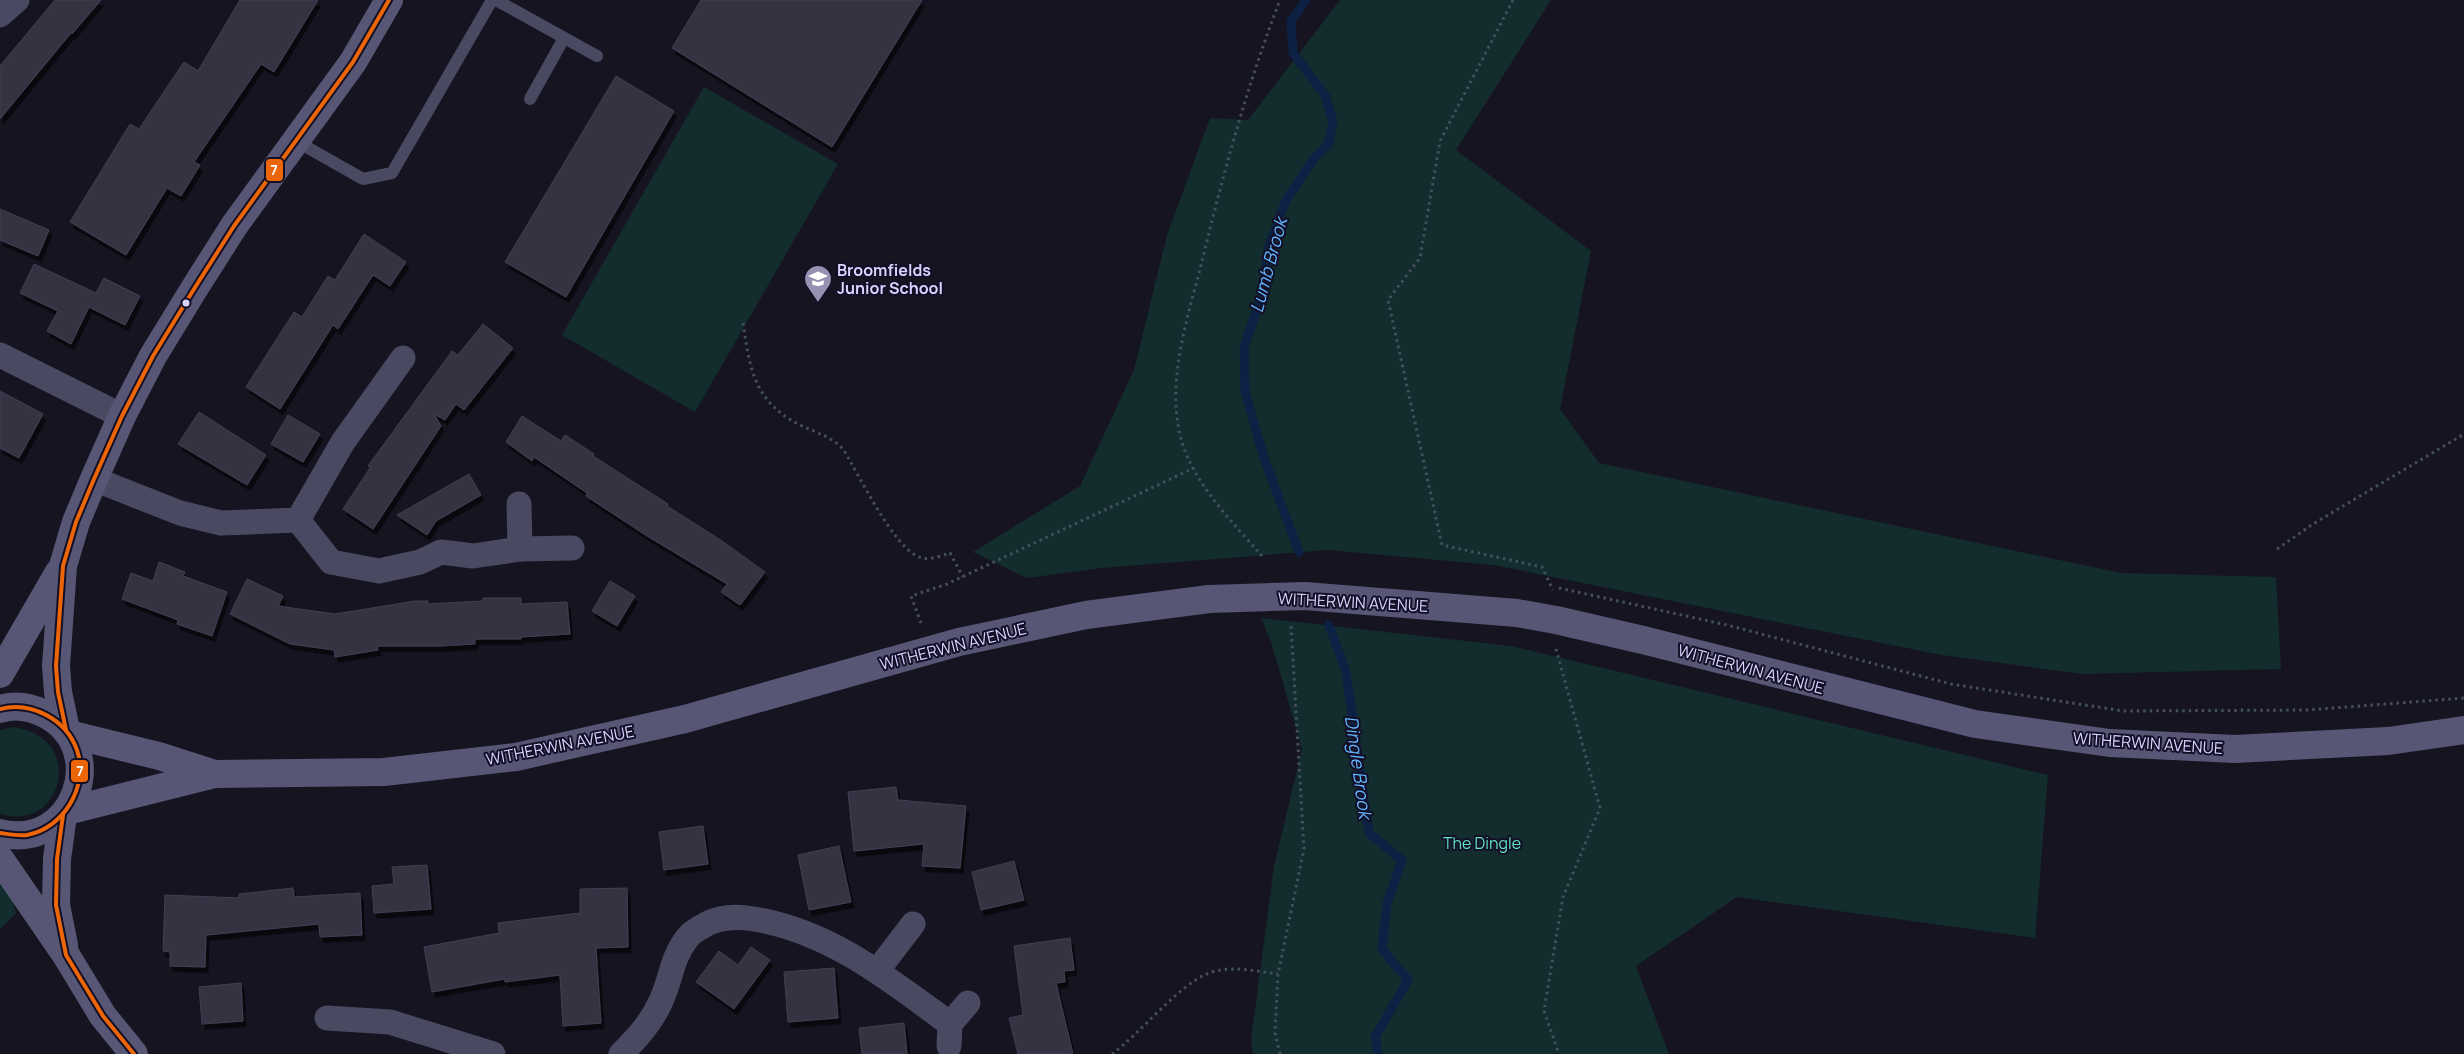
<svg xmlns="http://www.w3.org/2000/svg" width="2464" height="1054" viewBox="0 0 2464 1054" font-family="Manrope,sans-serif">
<defs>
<filter id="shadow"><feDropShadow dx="3" dy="5.5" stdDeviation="0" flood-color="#0009"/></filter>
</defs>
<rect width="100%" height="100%" fill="#161421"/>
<g fill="#132c2d">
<path d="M1340,0H1551L1456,150L1591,251L1560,409L1599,463L2121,573L2276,577L2281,669L2081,674L1942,655L1493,565L1328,550L1102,568L1027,578L973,552L1080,486L1134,370L1167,235L1210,118L1248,120Z"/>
<path d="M704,87L838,164L695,412L562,335Z"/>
<path d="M1261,618L1511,646L2048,775L2035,938L1737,897L1636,966L1669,1054H1253L1251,1040L1274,866L1302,749L1271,642Z"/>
<path d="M12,727C87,736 64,833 0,814V730Z"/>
<path d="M0,875L7,883L16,913L0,929Z"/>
</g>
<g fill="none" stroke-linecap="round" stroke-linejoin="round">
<g stroke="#0d2144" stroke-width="9">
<path d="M1299,552L1265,461L1245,392L1244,347L1262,295L1269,246L1286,200L1314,158L1328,145L1333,122L1325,95L1293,53L1291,21L1306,0"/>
<path d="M1329,625L1346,672L1369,833L1402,860L1387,904L1382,949L1408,980L1375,1037L1378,1054"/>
</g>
</g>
<g fill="#343243" stroke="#433f54" filter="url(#shadow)">
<path d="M55,0H101L72,34L71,33L0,119V66Z"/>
<path d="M240,0H318L274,72L261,64L194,162L200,165L181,196L167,188L126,255L70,222L130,124L139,129L184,62L198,71Z"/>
<path d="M701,0H922L832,147L672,48Z"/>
<path d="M616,76L674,111L566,297L505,262Z"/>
<path d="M0,209L49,230L38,256L0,240Z"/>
<path d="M364,234L406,262L390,286L373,275L338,329L333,325L280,409L246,387L294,312L302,317L328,276L335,280Z"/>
<path d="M34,264L96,293L104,278L140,296L125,325L89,307L71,344L47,331L58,311L20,293Z"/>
<path d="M483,324L513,348L464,410L456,404L445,420L434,414L441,426L373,529L343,509L370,468L368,466L452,351L458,355Z"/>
<path d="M0,391L43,414L19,458L0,448Z"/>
<path d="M199,412L266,455L247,485L178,444Z"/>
<path d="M288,415L320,434L303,462L271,444Z"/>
<path d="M522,416L561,441L565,435L594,454L593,456L668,504L667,506L722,541L765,572L740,605L721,592L727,584L647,536L586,496L587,493L534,457L532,461L506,442Z"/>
<path d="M469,474L481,495L436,521L427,535L397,515Z"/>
<path d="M159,562L185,572L183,576L227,592L212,636L177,624L178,620L122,599L131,573L153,581Z"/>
<path d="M247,579L283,596L278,606L335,614L415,601H428V604L483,601V598H521V604L567,602L570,634L521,637V639H475V644L439,646H377L378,650L335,657L334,650L290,644L230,614Z"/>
<path d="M610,581L635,596L617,626L592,611Z"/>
<path d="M896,787L898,800L966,806L960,868L922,866L924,844L854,851L848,792Z"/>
<path d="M703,826L708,864L664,870L659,832Z"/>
<path d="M839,846L851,902L809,910L798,855Z"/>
<path d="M1014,861L1024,900L981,910L972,872Z"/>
<path d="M427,865L431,909L374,913L372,886L394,884L392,867Z"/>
<path d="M293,888L294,897L360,893L362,935L320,937L319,924L206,935L205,967L170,966V952L163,951L165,895L239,898V894Z"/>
<path d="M627,888L628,947L596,948L601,1023L563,1026L560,975L505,982V979L432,992L424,947L499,933L498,923L580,913V889Z"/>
<path d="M1070,938L1074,970L1064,971L1065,982L1056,983L1073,1054H1018L1009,1018L1023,1015L1014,946Z"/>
<path d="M751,947L770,960L734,1009L696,982L719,951L738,965Z"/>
<path d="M834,968L838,1018L788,1022L784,972Z"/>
<path d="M241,983L243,1021L202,1024L199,987Z"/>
<path d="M904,1023L907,1054H862L859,1028Z"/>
</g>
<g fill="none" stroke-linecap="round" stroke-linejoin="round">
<g stroke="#44505f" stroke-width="3" stroke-dasharray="2.5 4" stroke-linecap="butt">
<path d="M1513,0L1440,141L1420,258L1388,300L1442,545L1542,567L1553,590"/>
<path d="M743,323C750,369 754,402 800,425C816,433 831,436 843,449C859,475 892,544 917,556C927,562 940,556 950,553L963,577"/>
<path d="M2277,549L2313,524L2464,434"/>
<path d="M1262,556C1233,523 1193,483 1181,439C1165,378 1190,312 1204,253C1225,167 1248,83 1280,0"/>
<path d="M1559,588L1727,625L1951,684L2123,711L2307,710L2464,698"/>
<path d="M921,623L911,596L947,584L1194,468"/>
<path d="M1556,649L1600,808L1563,897L1544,1011L1559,1054"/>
<path d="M1112,1054C1141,1033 1178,985 1209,973C1229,965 1256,971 1278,974"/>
<path d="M1280,1054L1275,1033L1278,974L1304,849L1291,626"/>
</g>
<g stroke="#4a4962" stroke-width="12">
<path d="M496,0L597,56"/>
<path d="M530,99L564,38"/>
<path d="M296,141L363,179L392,173L492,0"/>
</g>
<g stroke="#4a4962" stroke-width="25">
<path d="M0,15L17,0"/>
<path d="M0,355L122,416"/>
<path d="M94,479L180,513L221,523L298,520L343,442L403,358"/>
<path d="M519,504L520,549"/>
<path d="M298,520L331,562L379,571L420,562L441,552L473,556L520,549L572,548"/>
<path d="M877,971L913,924"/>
<path d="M327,1018L390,1022L493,1054"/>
<path d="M949,1046L950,1024L968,1003"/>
<path d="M621,1054C637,1038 651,1023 660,1003C672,979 670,960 688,937C692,932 698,929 703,926C719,916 736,916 754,919C830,931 890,980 950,1024"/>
</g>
<g stroke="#575674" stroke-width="28">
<path d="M0,674L59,572"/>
<path d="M0,709C15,704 31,707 45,714C112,749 74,852 0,833"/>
<path d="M66,730L58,692L56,666L63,566L76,522L94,479L122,416L153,356L194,289L234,226L353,62L389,0"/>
<path d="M69,734L159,756L215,774"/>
<path d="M67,811L215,774L384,772L516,757L685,719L959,642L1086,615L1209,599L1305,596L1517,613L1556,620L1643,640L1975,724L2110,743L2235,749L2388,741L2464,730"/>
<path d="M63,815L57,859L56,905L64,945"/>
<path d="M0,859L66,955L103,1016L134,1054"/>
</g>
<defs>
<g id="bus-1">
<path d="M0,709C31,701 66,719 77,750C89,786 64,828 27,835C19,836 8,834 0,833"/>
<path d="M66,730L58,692L56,666L63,566L76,522L94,479L122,416L153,356L194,289L234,226L353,62L389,0"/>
<path d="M63,815L57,859L56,905L66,955L103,1016L134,1054"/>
</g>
</defs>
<use href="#bus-1" stroke="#130f26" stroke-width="8"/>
<use href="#bus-1" stroke="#ec6608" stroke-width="4"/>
</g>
<defs>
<symbol id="school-pin" viewBox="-11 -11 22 30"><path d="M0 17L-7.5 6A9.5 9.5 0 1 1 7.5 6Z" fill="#9591b1" stroke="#130f26"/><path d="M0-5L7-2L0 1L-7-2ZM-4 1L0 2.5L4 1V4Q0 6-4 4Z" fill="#fff"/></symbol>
</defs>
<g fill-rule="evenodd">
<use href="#school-pin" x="802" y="263" width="32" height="43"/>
</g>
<circle fill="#d9d4ff" stroke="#130f26" stroke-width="2" cx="186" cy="303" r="4.5"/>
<g text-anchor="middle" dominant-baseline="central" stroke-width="4" stroke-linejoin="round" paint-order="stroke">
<g font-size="16" font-weight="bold" fill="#d9d4ff" stroke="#130f26" text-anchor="start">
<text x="837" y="270">Broomfields<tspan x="837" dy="18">Junior School</tspan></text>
</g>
<g font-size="16" fill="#d9d4ff" stroke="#130f26">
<text transform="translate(1353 602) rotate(3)">WITHERWIN AVENUE</text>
<text transform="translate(953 646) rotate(-14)">WITHERWIN AVENUE</text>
<text transform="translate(1751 669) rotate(15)">WITHERWIN AVENUE</text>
<text transform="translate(2148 743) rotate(4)">WITHERWIN AVENUE</text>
<text transform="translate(560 745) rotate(-11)">WITHERWIN AVENUE</text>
</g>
<g font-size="16" fill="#5fe0c0" stroke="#130f26">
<text x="1482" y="843">The Dingle</text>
</g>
<g font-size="18" font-style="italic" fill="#62b6ff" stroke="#130f26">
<text transform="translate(1268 265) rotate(-75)">Lumb Brook</text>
<text transform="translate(1359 767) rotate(82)">Dingle Brook</text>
</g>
</g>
<g stroke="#130f26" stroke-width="2">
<rect x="265" y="158" width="19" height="24" rx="5" fill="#ec6608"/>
<rect x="70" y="759" width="19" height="24" rx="5" fill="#ec6608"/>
</g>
<g font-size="14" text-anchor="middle" font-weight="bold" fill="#fff">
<text x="274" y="175">7</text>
<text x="80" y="776">7</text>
</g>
</svg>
